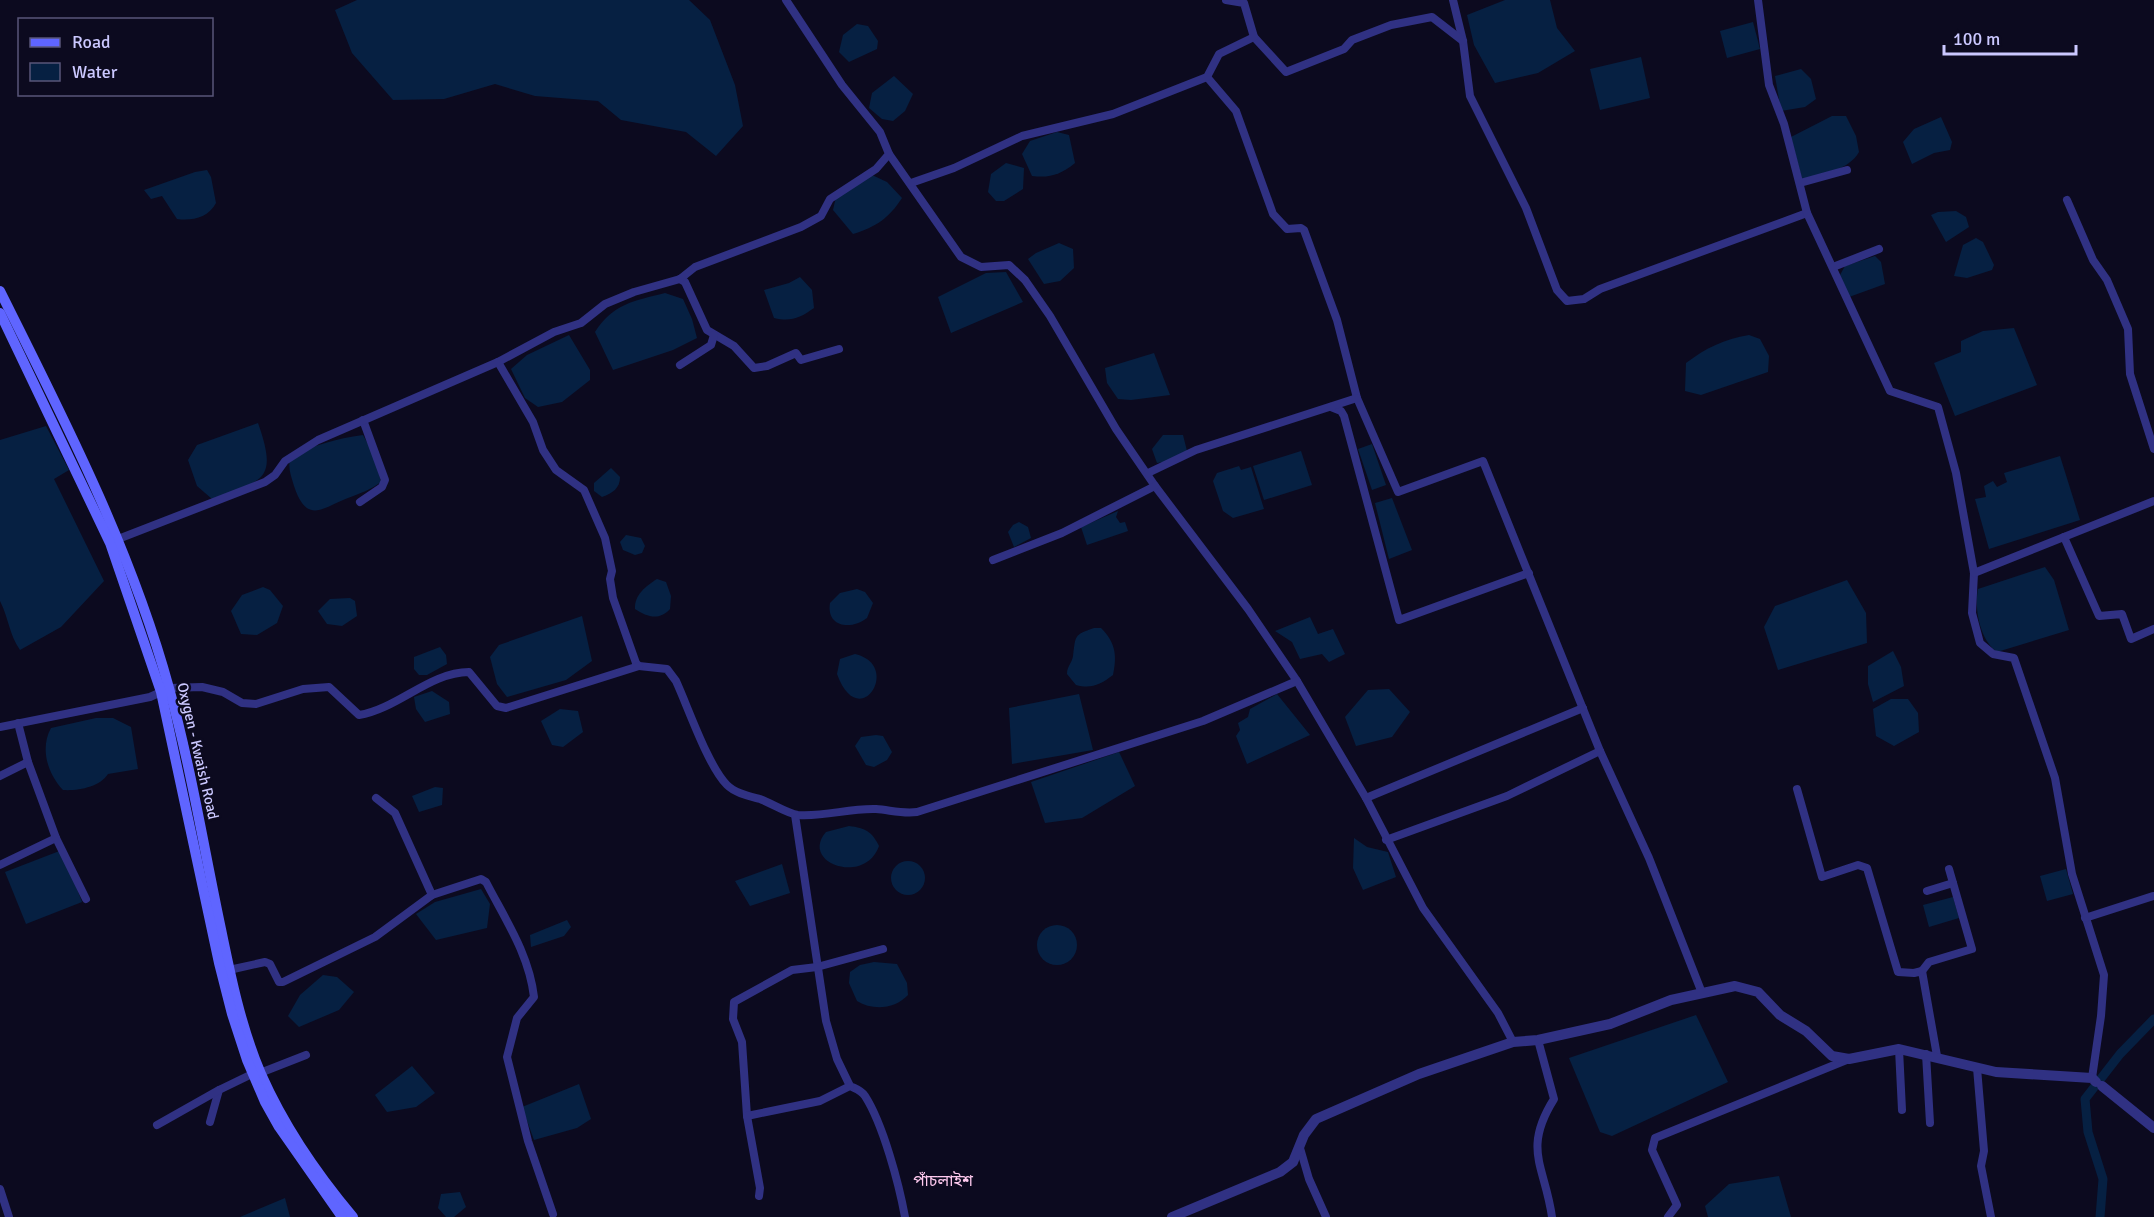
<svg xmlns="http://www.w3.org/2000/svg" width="2154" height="1217" viewBox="0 0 2154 1217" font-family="Signika,'Noto Sans Bengali',sans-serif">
<rect width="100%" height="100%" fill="#0c0a1f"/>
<g fill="#062042">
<path d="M357,0H689L710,20L735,85L743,126L716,156L686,132L621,120L598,101L535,96L495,84L444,99L393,100L352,53L335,10Z"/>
<path d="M1505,0H1550L1557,28L1575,51L1538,73L1495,83L1474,45L1467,15Z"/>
<path d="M1753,22L1760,49L1727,58L1720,31Z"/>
<path d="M857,24L868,26L878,41L877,49L849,62L839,52L843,35Z"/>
<path d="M1641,57L1650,98L1600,110L1590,69Z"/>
<path d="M1801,69L1811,79L1816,99L1805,107L1781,111L1775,76Z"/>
<path d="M894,76L913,94L905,111L893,121L882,119L869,108L872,93Z"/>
<path d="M1832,116H1846L1856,136L1859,152C1848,171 1822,174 1802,179L1791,137Z"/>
<path d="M1941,117L1952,142L1950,150L1934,153L1912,164L1903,142L1914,129Z"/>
<path d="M1057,132L1069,135L1075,163C1060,175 1050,178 1032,176L1022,154L1030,141Z"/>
<path d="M1006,163L1024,168L1023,189L1004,201H996L988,192L991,174Z"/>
<path d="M207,170L211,177L216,203C208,218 192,221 177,219L162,196L151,199L144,190L195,172Z"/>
<path d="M872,175L887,182L902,198C889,218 876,227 853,234L833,210L836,197Z"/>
<path d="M1956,211L1966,217L1969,227L1946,242L1931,215L1938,212Z"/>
<path d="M1976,238L1983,242L1994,265L1992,270L1967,278L1954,276L1963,245Z"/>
<path d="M1059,243L1073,249L1074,268L1060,281L1044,284L1028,259L1036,253Z"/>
<path d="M1875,256L1881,262L1885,284L1849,297L1840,275L1845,266Z"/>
<path d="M1006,272L1023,302L951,333L938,297L986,273Z"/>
<path d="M800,277L812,290L814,308C800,318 791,322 774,318L764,290L789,283Z"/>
<path d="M665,293L683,299L692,319L697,338L673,350L613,370L595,332C614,303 634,301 665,293Z"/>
<path d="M2014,328L2037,385L1955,416L1934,363L1961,352V341L1983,331Z"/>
<path d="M569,335L590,370V380L562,402L538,407L525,398L511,369L527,355Z"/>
<path d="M1749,335L1760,339L1769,356L1768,372L1701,395L1685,391L1686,363C1706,348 1724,339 1749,335Z"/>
<path d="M1154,353L1170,395L1131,400L1118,399L1107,383L1105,368Z"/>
<path d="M258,423C279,482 262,480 212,499L197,486L188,460L197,445Z"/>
<path d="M46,426L69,470L54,479L104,581L61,627L20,650C9,634 9,619 0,601V440Z"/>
<path d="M363,435L374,455L381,482C370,490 361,493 348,498C322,508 307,525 294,486C291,476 288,469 290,459C314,444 336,439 363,435Z"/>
<path d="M1163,435H1183L1187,451L1169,461L1157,463L1152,449Z"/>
<path d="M1372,444L1386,485L1372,490L1358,449Z"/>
<path d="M1301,451L1312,485L1264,500L1253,466Z"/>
<path d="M2060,456L2080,520L1989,549L1975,499L1986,497L1984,486L1993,481L1997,487L2007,482L2004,473Z"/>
<path d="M1239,466L1241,470L1251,467L1264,509L1233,518L1223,511L1213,481L1217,473Z"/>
<path d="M611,468L620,477C620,488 613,493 602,497L594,491V483Z"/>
<path d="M1392,498L1412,550L1389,559L1375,503Z"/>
<path d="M1118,511L1116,517L1120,523L1125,522L1128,531L1087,545L1081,527Z"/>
<path d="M1019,522L1028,527L1031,538L1014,547L1008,532L1013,525Z"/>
<path d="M626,535L641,538L645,546L642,553L635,555L623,550L620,542Z"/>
<path d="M2045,567L2054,580L2069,630L1997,652C1980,640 1974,609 1978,589Z"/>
<path d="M657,579L666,582L671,596L670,609C659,621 647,617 635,609C634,595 646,586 657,579Z"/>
<path d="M1847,580L1866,613L1867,643L1778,670L1764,627L1775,606Z"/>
<path d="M263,587L270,590L283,606L277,623L257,635L241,634L231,611L242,595Z"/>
<path d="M857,589L865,592L873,603L867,618C852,630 826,628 830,603L840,593Z"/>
<path d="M350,598L355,601L357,616L342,626L327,624L318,611L330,599Z"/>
<path d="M582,616L592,661L566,680L507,697L497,684L490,657L499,645Z"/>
<path d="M1310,617L1318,634L1333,629L1345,654L1329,662L1322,654L1300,659L1292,642L1275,631Z"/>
<path d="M1094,628H1101C1116,643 1117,656 1113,675C1100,685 1091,689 1076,685L1067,674C1067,666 1072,663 1073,656C1076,636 1073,635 1094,628Z"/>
<path d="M440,647L446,655L447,664L427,675H419L414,669V657Z"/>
<path d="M1893,651L1901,667L1904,686L1873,702L1868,684V666Z"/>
<path d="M855,654C903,665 859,735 837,674L840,659Z"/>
<path d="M1389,689L1410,712L1392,737L1356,746L1345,717L1368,690Z"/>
<path d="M432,691L449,702L450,714L425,722L416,709L414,697Z"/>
<path d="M1079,694L1093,750L1012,764L1009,708Z"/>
<path d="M1277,694L1310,735L1247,764L1236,736L1240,730L1238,723L1248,717L1250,709Z"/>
<path d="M1891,699H1908L1918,713L1919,732L1894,746L1876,736L1873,709Z"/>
<path d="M560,709L578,711L583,732L563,747L552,745L541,721Z"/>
<path d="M96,718H113L131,727L138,769L108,774C100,787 78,791 63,790C47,773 40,748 51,728Z"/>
<path d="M876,735L883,736L892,752L887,760L874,767L866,765L855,746L861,737Z"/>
<path d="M1119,752L1135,786L1082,818L1045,823L1031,782Z"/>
<path d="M435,787L443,788L442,805L419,812L412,796Z"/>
<path d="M849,826C866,828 872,832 879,846C865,886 799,863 826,832Z"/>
<path d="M1354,838L1367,847L1388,852L1396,877L1363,890L1353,868Z"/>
<path d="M62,850L82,902L26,924L5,872Z"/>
<circle cx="908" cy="878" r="17"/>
<path d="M782,864L790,893L750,906L735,881Z"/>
<path d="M2066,869L2073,894L2047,901L2040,876Z"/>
<path d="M481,889L490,904L487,928L436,940L416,914L435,902Z"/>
<path d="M1953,897L1959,918L1929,927L1923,905Z"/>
<path d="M567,920L571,927L564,936L531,947L530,935Z"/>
<circle cx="1057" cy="945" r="20"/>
<path d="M874,962L897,964L907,983L908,995C895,1009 873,1011 857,1001L849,983L850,972L860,965Z"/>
<path d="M323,975L337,977L354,992L339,1010L299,1027L288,1016L300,995Z"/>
<path d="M1696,1015L1728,1082L1612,1136L1600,1132L1569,1058Z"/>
<path d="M412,1066L435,1093L416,1107L387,1112L375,1095Z"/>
<path d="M579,1084L591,1119L577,1128L534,1140L522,1107Z"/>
<path d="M1779,1176L1791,1217H1708L1705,1206L1729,1184Z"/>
<path d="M460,1192L466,1207L454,1217H446L438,1208L441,1194Z"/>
<path d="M285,1198L290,1217H240Z"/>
</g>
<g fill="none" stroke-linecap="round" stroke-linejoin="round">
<path stroke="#062042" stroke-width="9" d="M2100,1217L2103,1179L2088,1132L2085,1099L2120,1054L2154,1019"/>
<g stroke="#303183" stroke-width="8">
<path d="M1453,0L1463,41L1470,96L1526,208L1557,290L1567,301L1584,299L1600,289L1807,213"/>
<path d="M1758,0L1769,85L1784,124L1807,213L1890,391L1938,407L1956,473L1974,573L1972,613L1980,643L1993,654L2014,658L2055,778L2072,874L2104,975L2101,1016L2092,1078"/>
<path d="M1254,37L1286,72L1344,49L1352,40L1391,25L1432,17L1463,41"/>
<path d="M1207,77L1236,111L1273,214L1287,229L1301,228L1304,230L1337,320L1357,398L1398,492L1483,461L1600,751L1649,858L1702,993"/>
<path d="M889,154L961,257L981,267L1009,265L1025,280L1050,316L1116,429L1155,486L1248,609L1297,681L1366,798L1423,908L1498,1013L1512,1040"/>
<path d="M911,183L954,168L1022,136L1113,114L1207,77L1219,54L1254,37L1244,3L1226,0"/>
<path d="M1800,183L1847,170"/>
<path d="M2067,200L2093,260L2107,280L2128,329L2130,374L2154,449"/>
<path d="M1833,267L1879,249"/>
<path d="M680,279L685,282L707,330L734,346L754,368L767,366L796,353L801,360L839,349"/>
<path d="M498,362L533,422L543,450L556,470L584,490L605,538L612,571L610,579L613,598L636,663L639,666L667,669L676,681C688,707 708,766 727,785C735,793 749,796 760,799C771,803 788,814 798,815C825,817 849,808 876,809C890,810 902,814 917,812L1203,721L1297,681"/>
<path d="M680,365L711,345L714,335"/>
<path d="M1331,407L1341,411L1344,416L1399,620L1529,573"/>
<path d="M1148,473L1196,450L1357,398"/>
<path d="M360,502L382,487L385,480L363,420"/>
<path d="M2064,537L2099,616L2122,614L2131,639L2154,629"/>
<path d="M113,541L265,482L275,475L285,461L318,440L498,362L554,332L581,323L605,304L634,292L680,279L695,267L801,227L821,216L830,199L876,169L889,154L880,132L842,85L786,0"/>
<path d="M993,560L1062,533L1155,486"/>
<path d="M1974,573L2154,501"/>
<path d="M169,688L202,687L223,692L242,703L256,704L303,689L329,687L359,715C397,709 430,672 469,672L497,706L506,708L639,666"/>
<path d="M18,723L28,762"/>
<path d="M0,727L150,697L161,692"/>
<path d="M0,776L28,762L56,838L0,865"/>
<path d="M1797,789L1822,877L1858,865L1867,868L1898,972L1914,973L1922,971L1937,1056"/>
<path d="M376,798L395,813L432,895"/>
<path d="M1366,798L1583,708"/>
<path d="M795,815L826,1021L837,1059L850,1086C856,1089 861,1090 865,1096C883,1124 899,1184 905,1217"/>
<path d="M56,838L86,899"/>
<path d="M1386,840L1507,796L1600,751"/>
<path d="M1927,891L1953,883"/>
<path d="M2085,918L2153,896"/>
<path d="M229,970L265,962L270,964L279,982H283L375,937L432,895L481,879L486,882C505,919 529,954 534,997L517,1018L507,1057L528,1141L553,1214"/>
<path d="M1922,971L1929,962L1972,949L1949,869"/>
<path d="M1538,1040L1554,1099C1522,1150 1545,1166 1552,1217"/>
<path d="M1899,1049L1902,1110"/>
<path d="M1926,1054L1930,1123"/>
<path d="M1977,1068L1984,1151L1981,1166L1991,1217"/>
<path d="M260,1073L306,1055"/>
<path d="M747,1116L742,1042L733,1019L734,1002L792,970L817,967L883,949"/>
<path d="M210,1122L219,1090L252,1074"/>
<path d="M157,1125L219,1090"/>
<path d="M1300,1148L1309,1179L1326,1217"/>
<path d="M0,1189L9,1217"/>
<path d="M759,1196L760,1188L747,1116L820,1101L850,1086"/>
<path d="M1668,1217L1677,1205L1652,1150L1655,1138L1849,1059"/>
</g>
<g stroke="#303183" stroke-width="10">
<path d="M2102,1086L2154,1128"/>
<path d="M1172,1217L1280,1172L1293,1162L1304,1135L1316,1119L1419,1074L1513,1042L1538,1040L1610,1024L1671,1000L1735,986L1758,992L1780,1015L1806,1031L1832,1056L1849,1059L1899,1049L1996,1072L2092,1078L2096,1082"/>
</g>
<g stroke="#5f65ff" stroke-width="10">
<path d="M0,291C64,419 131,549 169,688C191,767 204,849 221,929C231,978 241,1027 261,1074C284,1126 316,1173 353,1217"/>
<path d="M0,313L110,543L161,692L219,963L232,1014L247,1060L265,1102L279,1127L342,1217"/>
</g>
</g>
<g text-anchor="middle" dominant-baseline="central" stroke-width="5" stroke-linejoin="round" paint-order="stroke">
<g font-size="15" fill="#cbc8ff" stroke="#0c0a1f">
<text transform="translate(198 751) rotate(77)">Oxygen - Kwaish Road</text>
</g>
<g font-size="16" fill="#ffcaef" stroke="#0c0a1f">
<text x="943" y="1181">পাঁচলাইশ</text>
</g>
</g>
<rect x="18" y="18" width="195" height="78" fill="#0c0a1f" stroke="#585679" stroke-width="1.5"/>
<rect x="30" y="38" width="30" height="9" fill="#5f65ff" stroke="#585679" stroke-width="1.5"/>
<text x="72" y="48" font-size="18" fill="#cbc8ff">Road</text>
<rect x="30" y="63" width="30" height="18" fill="#062042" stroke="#585679" stroke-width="1.5"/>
<text x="72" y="78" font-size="18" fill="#cbc8ff">Water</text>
<path d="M1944 45v9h132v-9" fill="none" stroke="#cbc8ff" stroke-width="3"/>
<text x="1953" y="45" font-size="18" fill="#cbc8ff" stroke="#0c0a1f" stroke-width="4.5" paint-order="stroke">100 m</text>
</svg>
